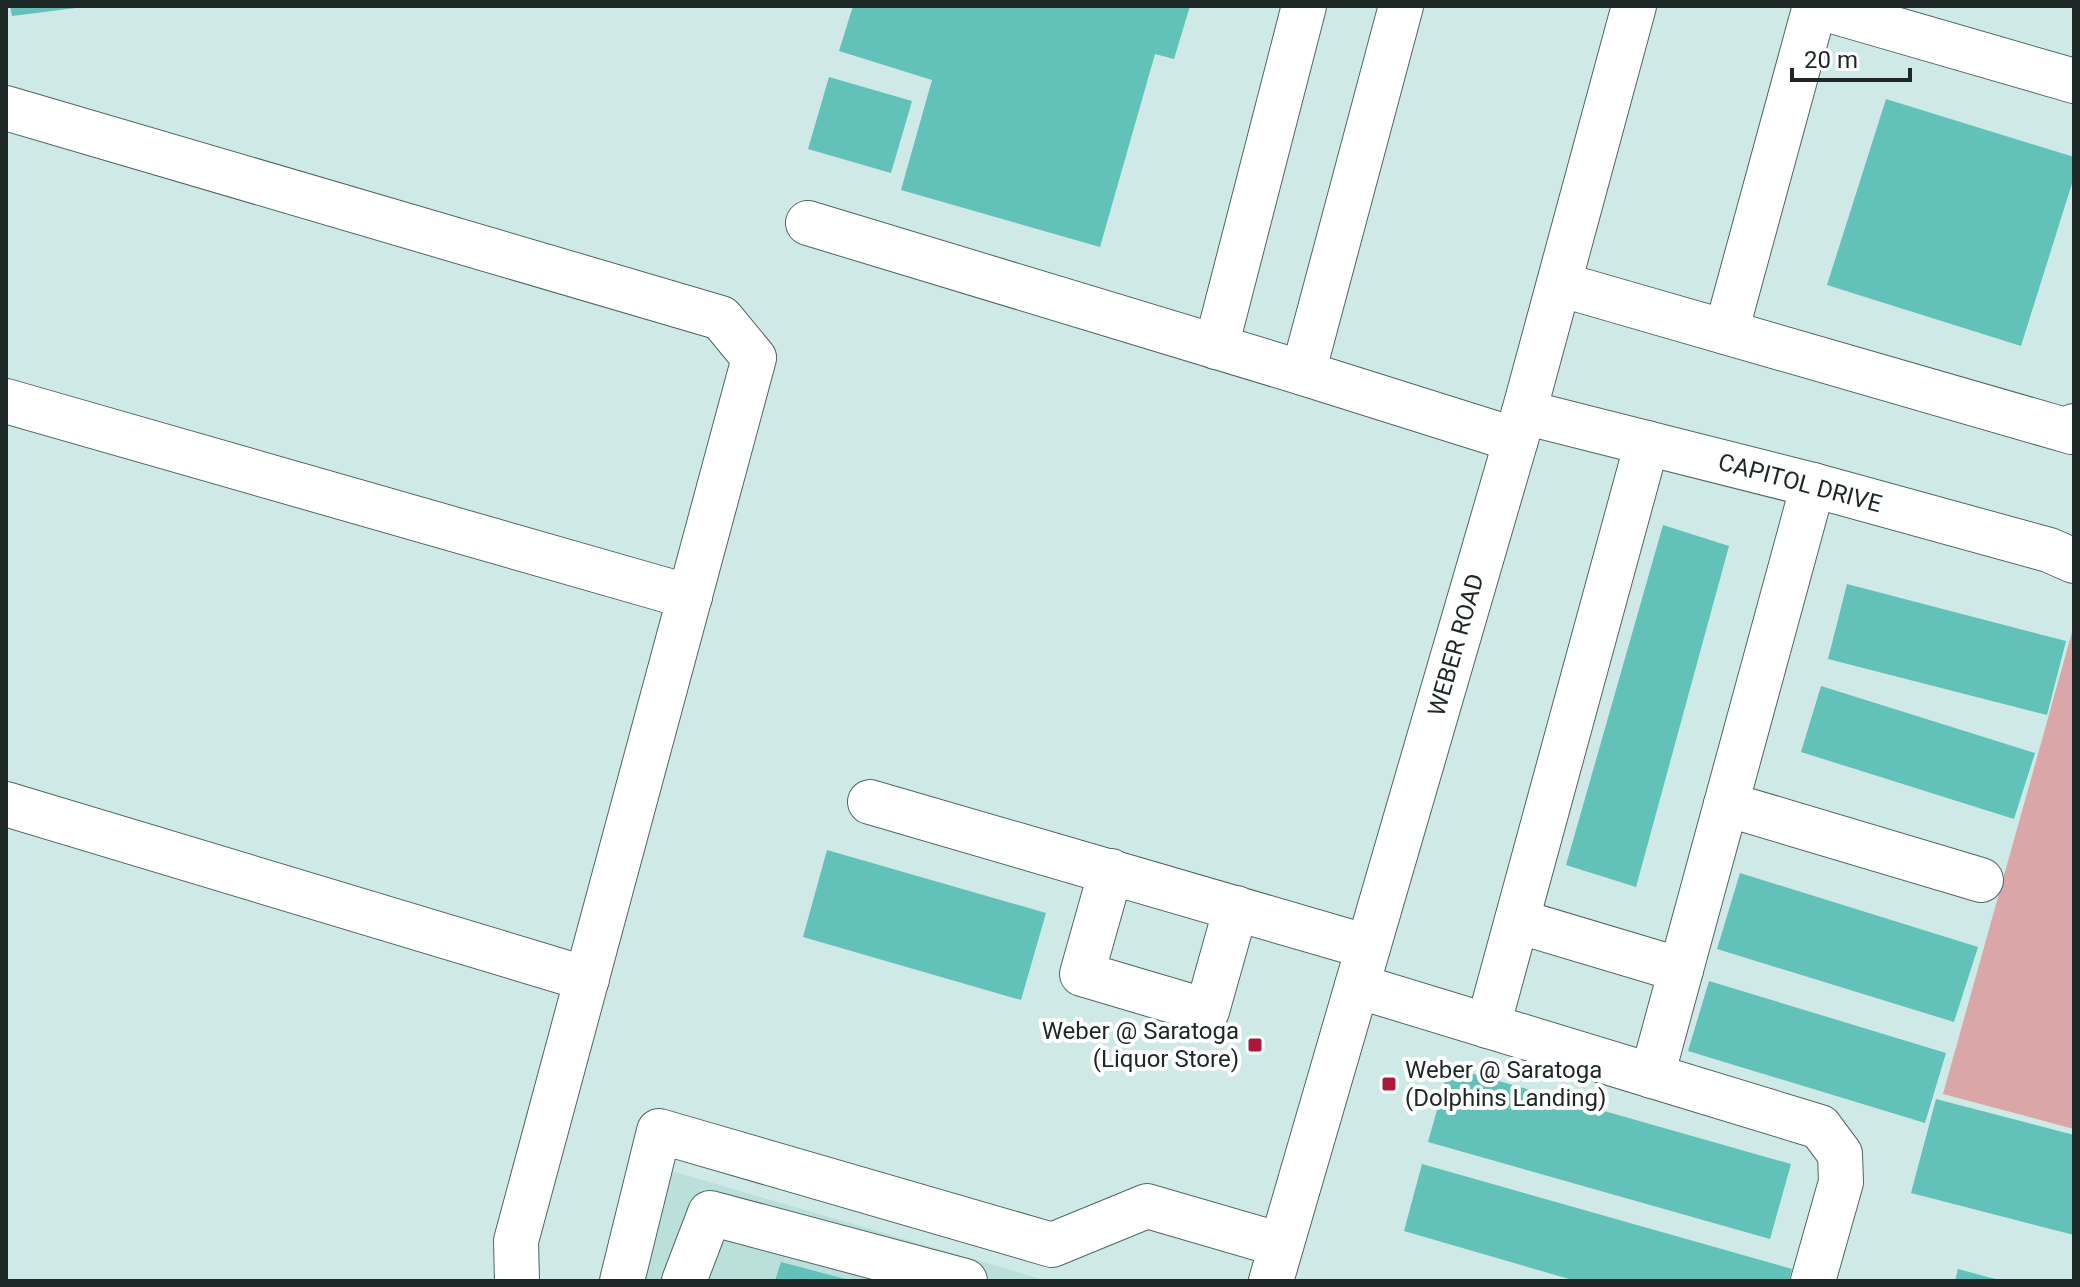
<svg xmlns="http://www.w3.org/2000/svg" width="2080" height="1287" viewBox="0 0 2080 1287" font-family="Roboto,sans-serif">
<rect width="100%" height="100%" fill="#cfeae6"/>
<path fill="#bbdfdb" d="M637,1161L1048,1281H599Z"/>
<path fill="#daa6a8" d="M2074,625V1129L1943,1094Z"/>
<g fill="#62c1b8">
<path d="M10,6H76V8L12,16Z"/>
<path d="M853,6H1190L1174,59L1155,54L1100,247L901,190L932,80L839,51Z"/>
<path d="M829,77L912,101L891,173L808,149Z"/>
<path d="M1886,99L2074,157V177L2021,346L1827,285Z"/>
<path d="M1663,525L1729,546L1636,887L1566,865Z"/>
<path d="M1847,584L2066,641L2047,715L1828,659Z"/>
<path d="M1821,686L2035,753L2014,819L1801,752Z"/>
<path d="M827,850L1046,913L1021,1000L803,937Z"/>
<path d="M1740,873L1978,947L1954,1022L1717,949Z"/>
<path d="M1709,981L1946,1053L1925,1123L1688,1051Z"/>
<path d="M1449,1067L1791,1164L1770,1239L1428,1142Z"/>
<path d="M1936,1099L2074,1135V1235L1911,1193Z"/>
<path d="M1422,1164L1792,1269L1789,1281H1576L1404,1231Z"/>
<path d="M781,1262L849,1280V1281H775Z"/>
<path d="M1958,1269L1999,1280L1998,1281H1955Z"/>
</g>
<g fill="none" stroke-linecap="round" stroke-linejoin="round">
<defs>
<g id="minor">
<path d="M1401,6L1303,373L1516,440"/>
<path d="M1815,6L2074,81"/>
<path d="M6,108L721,318L754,358L516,1241L517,1281"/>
<path d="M808,223L1303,373"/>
<path d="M1559,284L2072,432L2074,426"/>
<path d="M1726,332L1815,6"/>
<path d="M1216,347L1304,6"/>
<path d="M6,401L690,597"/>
<path d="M1524,412L1813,485L2049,550L2074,561"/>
<path d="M870,802L1368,947"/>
<path d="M6,804L587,979"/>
<path d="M1726,804L1981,880"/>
<path d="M1111,871L1082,974L1207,1011L1236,908"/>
<path d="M1517,921L1681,970"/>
<path d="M1357,986L1820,1127L1840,1154L1841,1182L1813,1281"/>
<path d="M1488,1026L1647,443"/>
<path d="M1652,1076L1813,485"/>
<path d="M622,1281L659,1131L1052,1245L1147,1206L1281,1245"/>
<path d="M684,1281L710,1213L965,1281"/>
</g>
<path id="major" d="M1271,1281L1524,412L1634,6"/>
</defs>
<use href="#minor" stroke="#4f6764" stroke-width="46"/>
<use href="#major" stroke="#4f6764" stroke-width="46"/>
<use href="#minor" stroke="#fff" stroke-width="44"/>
<use href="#major" stroke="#fff" stroke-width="44"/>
</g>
<g fill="#ad183a" stroke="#fff" stroke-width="3">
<rect x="1247" y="1037" width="16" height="16" rx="4"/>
<rect x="1381" y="1076" width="16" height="16" rx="4"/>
</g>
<g text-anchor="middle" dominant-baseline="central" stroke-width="8" stroke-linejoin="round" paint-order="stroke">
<g font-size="24" fill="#1d2725" stroke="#fff">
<text transform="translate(1800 483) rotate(15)">CAPITOL DRIVE</text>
<text transform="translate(1456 645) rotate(-74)">WEBER ROAD</text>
</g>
<g font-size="24" fill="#1d2725" stroke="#fff" text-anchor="end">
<text x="1239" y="1031">Weber @ Saratoga<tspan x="1239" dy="28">(Liquor Store)</tspan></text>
<text x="1405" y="1070" text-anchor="start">Weber @ Saratoga<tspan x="1405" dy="28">(Dolphins Landing)</tspan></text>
</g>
</g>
<rect width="2080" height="1287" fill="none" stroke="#1d2725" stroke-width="16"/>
<path d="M1792 68v12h118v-12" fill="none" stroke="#1d2725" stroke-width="4"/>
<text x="1804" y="68" font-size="24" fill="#1d2725" stroke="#ffffff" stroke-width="6" paint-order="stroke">20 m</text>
</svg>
